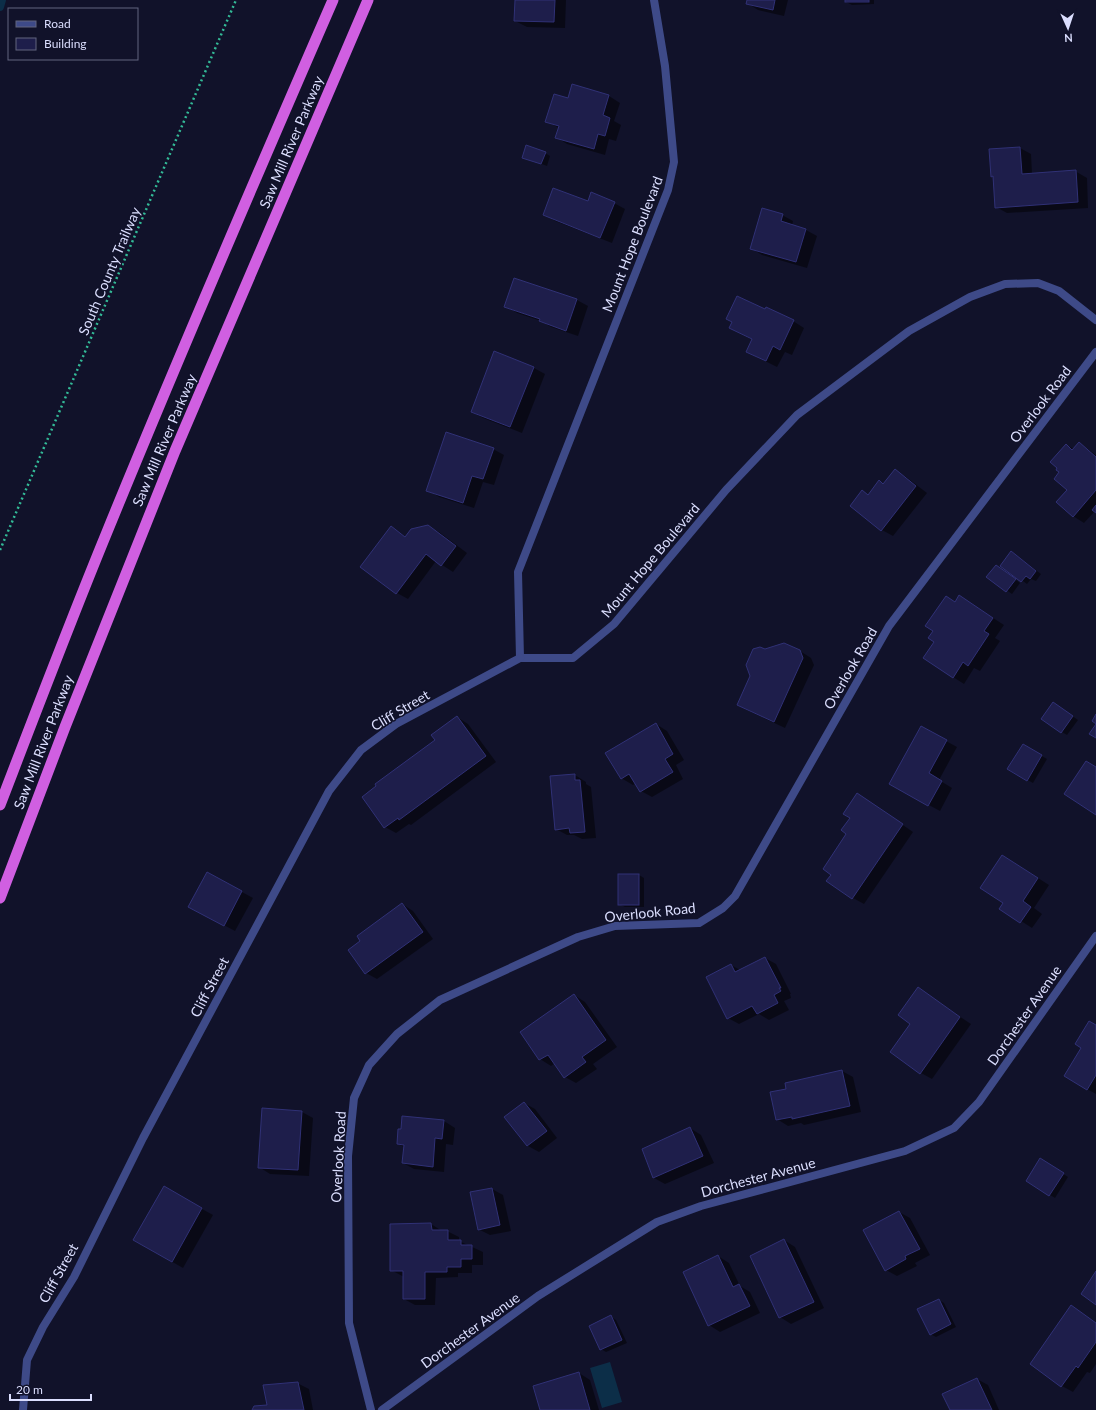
<svg xmlns="http://www.w3.org/2000/svg" width="1096" height="1410" viewBox="0 0 1096 1410" font-family="Lato,sans-serif">
<rect width="100%" height="100%" fill="#11122a"/>
<path fill="#0c2e48" d="M610,1362L622,1402L602,1408L590,1368Z"/>
<g fill="#0007">
<path d="M516,0H566L565,28L527,27L515,21Z"/>
<path d="M748,0H788L784,16L758,10L747,3Z"/>
<path d="M846,0H874V4L852,5L846,2Z"/>
<path d="M573,86L609,96L620,103L614,121L621,125L616,141L609,139L605,155L567,144L556,137L559,128L546,121L569,99Z"/>
<path d="M1020,148L1031,154L1032,174L1075,171L1087,178L1088,208L1007,213L996,207L994,177L992,176Z"/>
<path d="M545,153L550,156L547,166L523,157Z"/>
<path d="M588,203H614L625,209L612,243L555,221L544,214Z"/>
<path d="M782,215L793,221L792,226L806,230L817,236L807,268L762,255L751,248Z"/>
<path d="M577,300L588,306L578,336L551,327L541,321L517,313L506,306Z"/>
<path d="M793,321L804,328L792,355L785,352L777,367L747,352L753,340L730,328L733,322Z"/>
<path d="M495,352L534,368L545,374L522,433L483,418L472,412Z"/>
<path d="M1079,443L1096,455V512L1095,511L1084,523L1073,516L1068,490L1060,472L1066,445L1074,449Z"/>
<path d="M493,449L504,455L494,485L483,482L474,508L439,497L428,490Z"/>
<path d="M895,471L906,477L927,493L893,536L882,530L863,492L869,495L879,482L884,485Z"/>
<path d="M427,526L439,532L467,553L453,572L436,561L408,599L397,593L362,567L391,527L406,537Z"/>
<path d="M1012,552L1041,574L1036,581L1031,579L1027,584L1002,565Z"/>
<path d="M1001,569L1020,583L1012,594L988,577Z"/>
<path d="M959,596L1004,625L995,638L1000,641L980,671L974,668L964,684L953,677L936,641L934,630Z"/>
<path d="M765,650L800,651L811,658L814,665L785,728L749,711L738,705Z"/>
<path d="M1058,706L1078,720L1067,735L1062,732Z"/>
<path d="M457,717L468,724L496,762L411,825L409,824L396,833L385,827L436,740Z"/>
<path d="M656,724L667,731L684,760L676,765L683,779L652,797L641,791L636,783L633,785L621,778Z"/>
<path d="M946,741L957,747L939,780L952,788L940,811L901,790Z"/>
<path d="M1023,745L1047,759L1033,783L1008,769Z"/>
<path d="M575,775L586,782V784L591,787L596,838L582,839L574,835H567L556,829Z"/>
<path d="M868,801L913,832L864,904L853,898Z"/>
<path d="M1013,862L1049,885L1034,908L1042,914L1032,928L1001,908L1005,903Z"/>
<path d="M619,875H639L644,878V907H625L619,904Z"/>
<path d="M242,892L253,898L235,931L201,913Z"/>
<path d="M402,904L413,911L433,939L377,979L366,973Z"/>
<path d="M765,958L776,964L791,994H790L791,998L784,1001L789,1010L769,1020L759,1014L739,1024L728,1018L731,965L740,970Z"/>
<path d="M918,989L971,1024L932,1079L921,1073L911,1024Z"/>
<path d="M574,995L585,1002L617,1047L593,1064L597,1069L576,1083L565,1077L555,1063L551,1066L540,1059Z"/>
<path d="M1096,1026V1094L1087,1089Z"/>
<path d="M842,1071L853,1077L861,1112L804,1125L801,1123L788,1126L777,1119L787,1090Z"/>
<path d="M524,1103L535,1109L557,1138L539,1152L528,1146L505,1117Z"/>
<path d="M263,1109L302,1112L313,1118L309,1176L270,1174L259,1167Z"/>
<path d="M444,1121L455,1128L453,1145L446,1144L444,1172L414,1169L403,1163L404,1147L398,1144Z"/>
<path d="M690,1128L701,1135L714,1163L665,1184L654,1178L643,1150Z"/>
<path d="M1046,1163L1068,1177L1055,1198L1027,1181Z"/>
<path d="M164,1188L213,1215L183,1268L134,1240Z"/>
<path d="M492,1189L503,1195L511,1231L490,1235L478,1229L471,1193Z"/>
<path d="M899,1212L910,1218L930,1255L915,1263L917,1266L897,1276L886,1270Z"/>
<path d="M431,1224L442,1231H447L459,1237V1241L483,1252V1265H472V1273H458V1277L436,1278L435,1305H415L404,1299V1277L391,1270Z"/>
<path d="M784,1240L795,1247L824,1308L791,1324L780,1317Z"/>
<path d="M718,1256L729,1263L740,1286L750,1292L760,1313L720,1332L709,1325Z"/>
<path d="M939,1300L944,1303L956,1327L936,1337L930,1334Z"/>
<path d="M1082,1313L1096,1323V1364L1090,1373L1087,1372L1073,1392L1062,1386Z"/>
<path d="M611,1317L616,1320L627,1343L606,1352L601,1349Z"/>
<path d="M579,1373L590,1380L599,1410H541Z"/>
<path d="M977,1379L988,1385L999,1410H951Z"/>
<path d="M297,1383L309,1389L313,1410H253L268,1406Z"/>
</g>
<g fill="none" stroke-linecap="round" stroke-linejoin="round">
<path stroke="#0c2e48" stroke-width="8" d="M0,7L2,0"/>
</g>
<g fill="#1e1e4b" stroke="#303176">
<path d="M515,0H555L554,22L514,21Z"/>
<path d="M747,0H775L773,10L746,4Z"/>
<rect x="845" y="0" width="24" height="2"/>
<path d="M572,84L609,95L603,115L610,118L605,136L598,134L594,149L555,138L559,126L545,122L554,94L568,98Z"/>
<path d="M526,145L546,152L541,164L522,158Z"/>
<path d="M1020,147L1022,174L1076,170L1078,202L995,208L993,176L991,177L989,149Z"/>
<path d="M553,188L588,201L591,192L615,202L600,238L543,215Z"/>
<path d="M762,208L783,214L781,221L806,229L796,262L750,249Z"/>
<path d="M514,278L577,299L566,331L539,321L540,319L504,307Z"/>
<path d="M737,296L765,309L766,307L794,320L780,350L773,346L766,361L746,352L752,339L729,328L732,322L726,319Z"/>
<path d="M494,351L534,367L510,427L471,412Z"/>
<path d="M446,432L494,448L483,479L472,476L463,503L426,491Z"/>
<path d="M1079,442L1096,457V490L1073,517L1056,502L1067,490L1054,479L1059,472L1056,470L1057,468L1050,462L1066,444L1072,450Z"/>
<path d="M895,469L916,486L881,531L850,506L862,490L868,495L879,480L883,484Z"/>
<path d="M1096,505V513L1092,510Z"/>
<path d="M428,525L456,546L441,566L426,554L396,594L360,567L391,526L405,537L411,529Z"/>
<path d="M1011,551L1036,571L1030,579L1026,576L1021,582L1000,566Z"/>
<path d="M996,565L1016,579L1006,592L986,577Z"/>
<path d="M959,595L993,618L984,631L989,634L968,666L963,662L953,678L923,658L934,642L928,638L933,631L925,626L946,596L955,602Z"/>
<path d="M784,643L800,650L803,658L774,722L737,705L750,676L746,665L753,649L760,647L765,649Z"/>
<path d="M1053,702L1073,716L1061,733L1041,719Z"/>
<path d="M1096,714V738L1089,734L1096,724L1092,721Z"/>
<path d="M457,716L486,756L399,820L398,818L384,828L362,797L376,786L375,784L435,740L431,735Z"/>
<path d="M656,723L673,754L665,759L673,772L640,792L629,774L621,779L605,753Z"/>
<path d="M921,726L947,740L929,773L942,781L928,806L889,784Z"/>
<path d="M1023,744L1042,755L1027,781L1007,769Z"/>
<path d="M1086,761L1096,767V815L1064,794Z"/>
<path d="M575,774V780H580L585,832L570,833L569,828L555,830L550,776Z"/>
<path d="M857,793L903,824L852,899L826,881L831,875L823,869L846,834L841,830L850,818L843,814Z"/>
<path d="M1002,855L1038,878L1023,901L1031,907L1020,923L999,909L1003,903L980,888Z"/>
<path d="M207,872L242,891L224,926L188,907Z"/>
<rect x="618" y="874" width="21" height="31"/>
<path d="M402,903L423,932L365,974L348,950L360,941L357,936Z"/>
<path d="M765,957L781,988H779L781,991L774,995L778,1003L757,1014L752,1006L727,1019L706,977L731,964L735,972Z"/>
<path d="M918,987L960,1017L920,1074L890,1052L910,1024L898,1015Z"/>
<path d="M574,994L606,1040L582,1057L586,1062L564,1078L548,1055L539,1060L520,1032Z"/>
<path d="M1089,1021L1096,1025V1075L1087,1090L1064,1076L1081,1048L1075,1044Z"/>
<path d="M842,1070L850,1106L792,1119V1117L776,1120L770,1092L786,1089L785,1083Z"/>
<path d="M524,1102L547,1131L527,1146L504,1117Z"/>
<path d="M262,1108L302,1111L298,1170L258,1168Z"/>
<path d="M402,1116L444,1120L442,1139L435,1138L433,1167L402,1163L404,1145L397,1144L398,1129H401Z"/>
<path d="M690,1127L703,1156L653,1178L642,1149Z"/>
<path d="M1040,1158L1064,1173L1049,1196L1026,1181Z"/>
<path d="M164,1186L202,1208L172,1262L133,1240Z"/>
<path d="M492,1188L500,1225L478,1230L470,1192Z"/>
<path d="M899,1211L920,1249L905,1256L906,1259L885,1271L863,1230Z"/>
<path d="M431,1223L432,1230H448V1240H461V1245H472V1259H461V1267H447V1272H425V1299H403V1271H390V1224Z"/>
<path d="M784,1239L814,1302L779,1318L750,1256Z"/>
<path d="M718,1255L733,1287L739,1284L750,1306L708,1326L683,1272Z"/>
<path d="M1096,1271V1305L1081,1294Z"/>
<path d="M939,1299L951,1324L930,1335L917,1309Z"/>
<path d="M1071,1305L1096,1323V1342L1078,1368L1076,1366L1061,1387L1030,1364Z"/>
<path d="M611,1315L622,1340L600,1350L589,1326Z"/>
<path d="M579,1372L590,1410H540L533,1386Z"/>
<path d="M977,1378L992,1410H950L942,1394Z"/>
<path d="M298,1382L304,1410H252L254,1406L267,1405L263,1385Z"/>
</g>
<g fill="none" stroke-linecap="round" stroke-linejoin="round">
<path stroke="#33ba97" stroke-width="2.5" stroke-dasharray="2 3" stroke-linecap="butt" d="M0,550L236,0"/>
<g stroke="#3e4a88" stroke-width="8">
<path d="M654,0L665,66L674,162L668,190L518,572L520,658H573L614,624L726,490L797,415L909,331L970,297L1005,284L1038,283L1059,291L1096,320"/>
<path d="M23,1410L27,1360L43,1327L74,1277L143,1138L329,791L361,750L396,724L520,658"/>
<path d="M371,1410L349,1323L348,1156L354,1098L369,1065L397,1034L440,1000L578,937L615,926L699,923L723,908L735,896L889,626L1096,352"/>
<path d="M382,1410L538,1296L657,1222L701,1206L905,1151L954,1128L979,1102L1096,936"/>
</g>
<g stroke="#d05fe1" stroke-width="11">
<path d="M0,805C35,714 70,622 107,532C180,353 256,177 333,0"/>
<path d="M0,898L65,727L175,451L368,0"/>
</g>
</g>
<g text-anchor="middle" dominant-baseline="central" stroke-width="3" stroke-linejoin="round" paint-order="stroke">
<g font-size="14" fill="#dbdefe" stroke="#11122a">
<text transform="translate(291 142) rotate(-67)">Saw Mill River Parkway</text>
<text transform="translate(632 244) rotate(-69)">Mount Hope Boulevard</text>
<text transform="translate(109 271) rotate(-67)">South County Trailway</text>
<text transform="translate(1040 404) rotate(-53)">Overlook Road</text>
<text transform="translate(164 440) rotate(-67)">Saw Mill River Parkway</text>
<text transform="translate(650 560) rotate(-50)">Mount Hope Boulevard</text>
<text transform="translate(850 668) rotate(-60)">Overlook Road</text>
<text transform="translate(400 710) rotate(-31)">Cliff Street</text>
<text transform="translate(43 742) rotate(-69)">Saw Mill River Parkway</text>
<text transform="translate(650 912) rotate(-6)">Overlook Road</text>
<text transform="translate(209 987) rotate(-62)">Cliff Street</text>
<text transform="translate(1024 1015) rotate(-55)">Dorchester Avenue</text>
<text transform="translate(338 1157) rotate(-87)">Overlook Road</text>
<text transform="translate(758 1177) rotate(-15)">Dorchester Avenue</text>
<text transform="translate(58 1273) rotate(-61)">Cliff Street</text>
<text transform="translate(470 1330) rotate(-36)">Dorchester Avenue</text>
</g>
</g>
<rect x="8" y="8" width="130" height="52" fill="#11122a" stroke="#62647f"/>
<rect x="16" y="21" width="20" height="6" fill="#3e4a88" stroke="#62647f"/>
<text x="44" y="28" font-size="12" fill="#dbdefe">Road</text>
<rect x="16" y="38" width="20" height="12" fill="#1e1e4b" stroke="#62647f"/>
<text x="44" y="48" font-size="12" fill="#dbdefe">Building</text>
<g transform="translate(1068 28) rotate(177)" stroke="#11122a" stroke-width="3" paint-order="stroke">
<path d="M0-3L7 15L0 10L-7 15Z" fill="#dbdefe"/>
<text y="-6" font-size="11" font-weight="bold" text-anchor="middle" fill="#dbdefe">N</text>
</g>
<path d="M10 1394v6h81v-6" fill="none" stroke="#dbdefe" stroke-width="2"/>
<text x="16" y="1394" font-size="12" fill="#dbdefe" stroke="#11122a" stroke-width="3" paint-order="stroke">20 m</text>
</svg>
